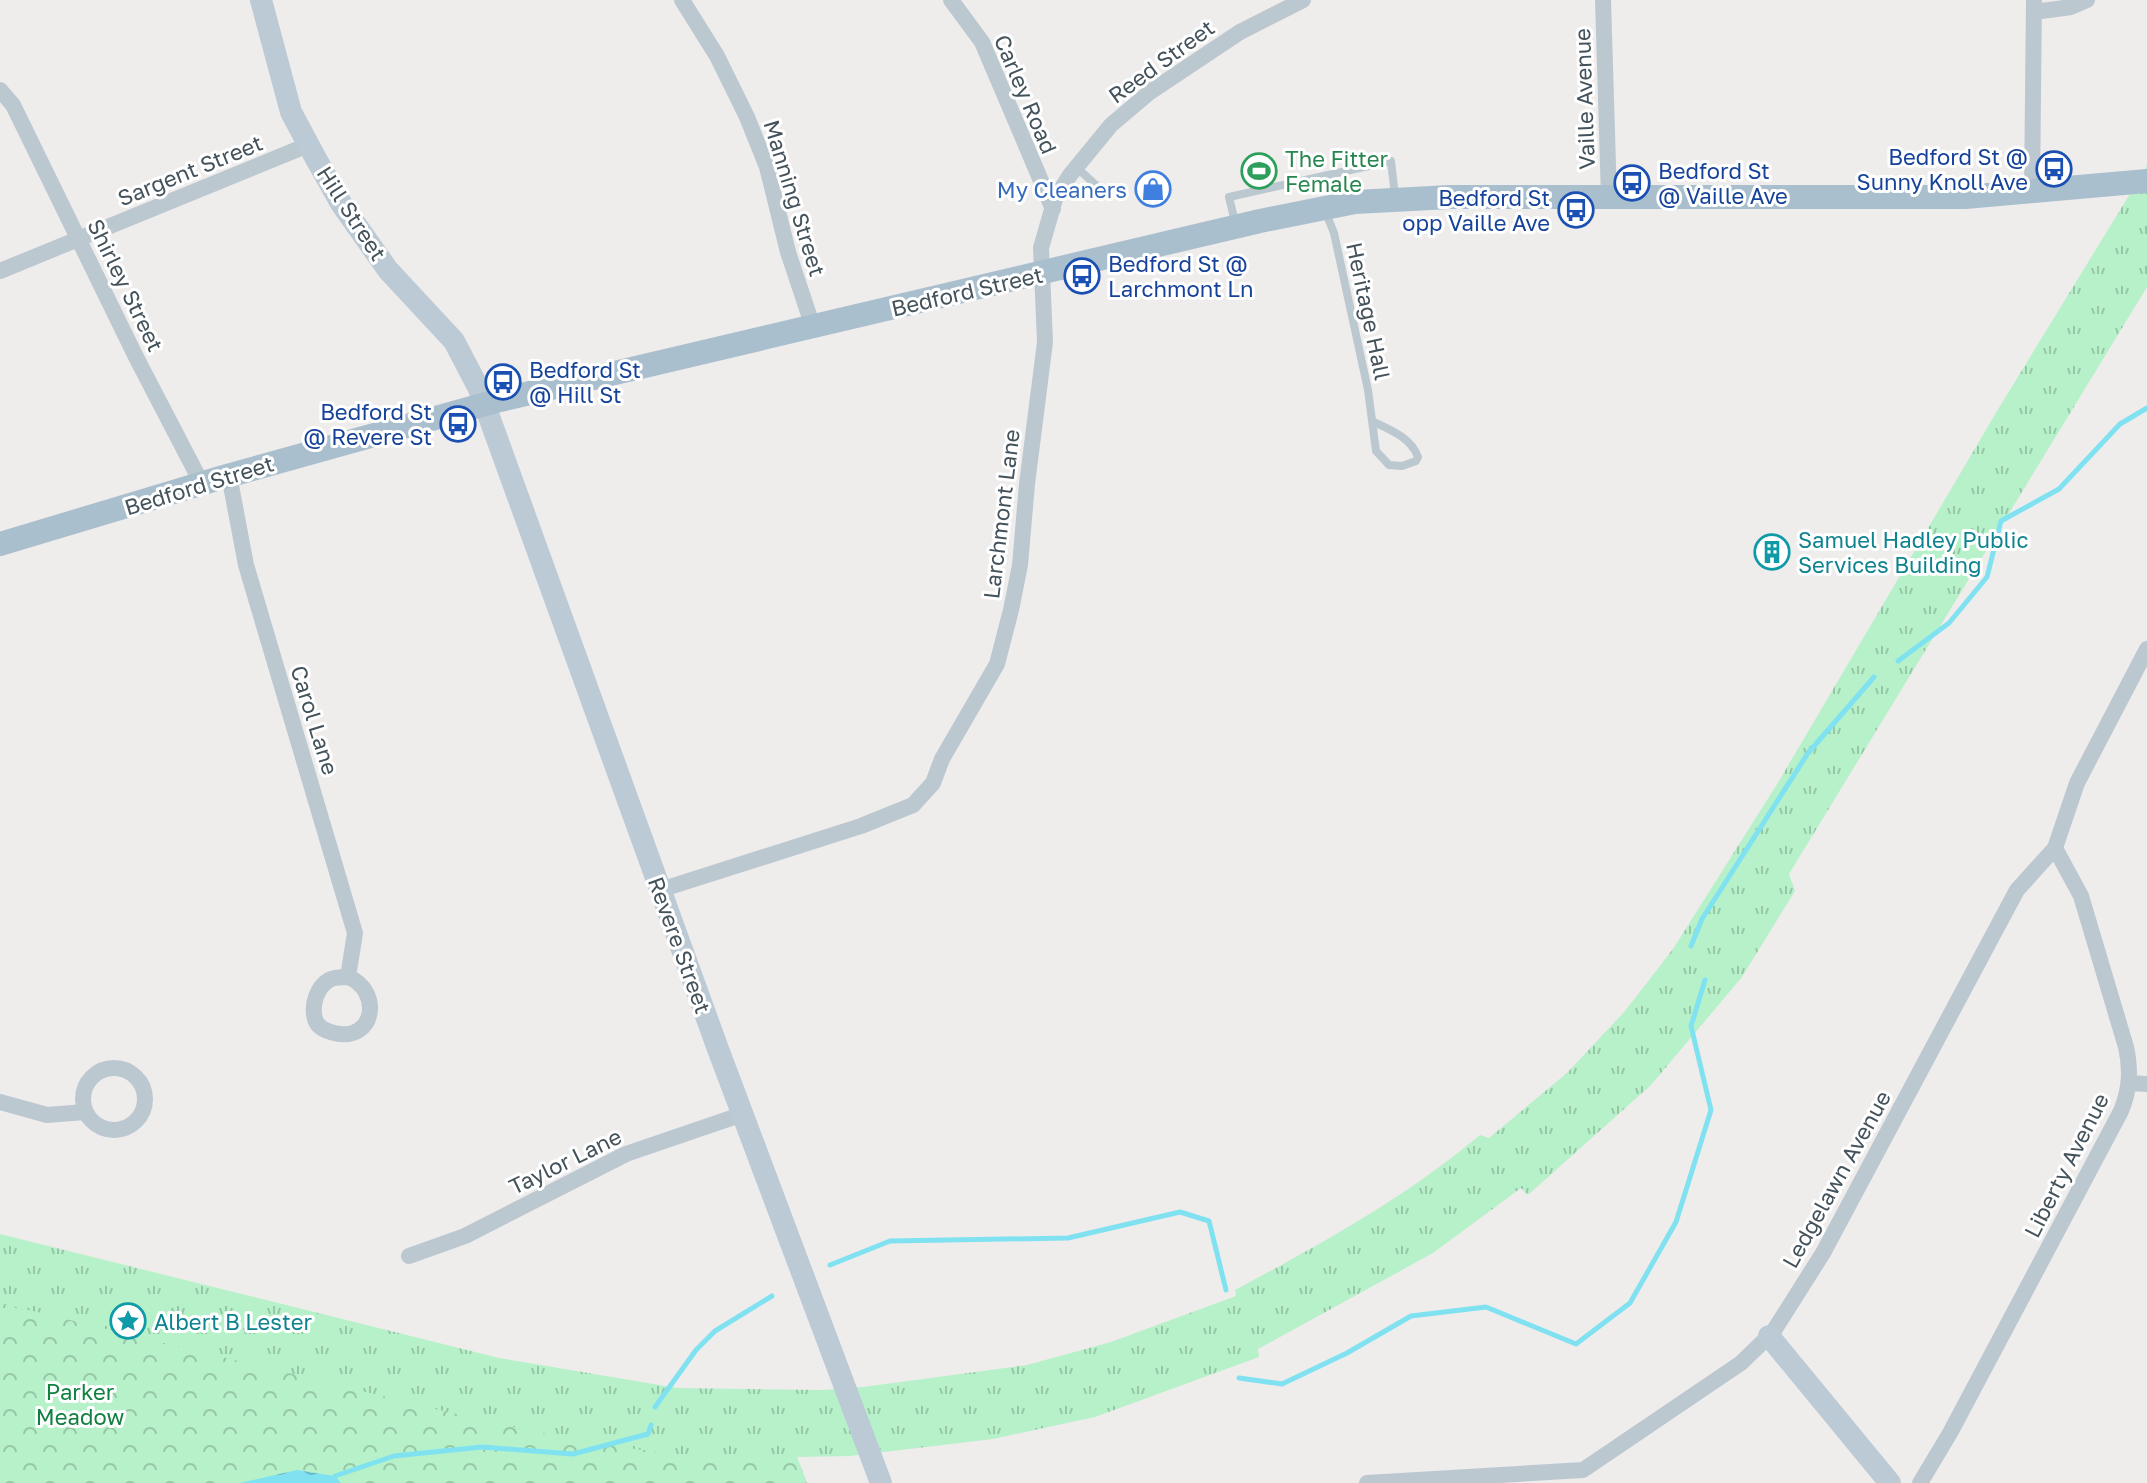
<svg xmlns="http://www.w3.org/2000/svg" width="2147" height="1483" viewBox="0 0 2147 1483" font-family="'Golos Text',sans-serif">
<defs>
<pattern id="grass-tufts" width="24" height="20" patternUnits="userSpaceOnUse" patternTransform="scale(2)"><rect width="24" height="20" fill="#b6f1c9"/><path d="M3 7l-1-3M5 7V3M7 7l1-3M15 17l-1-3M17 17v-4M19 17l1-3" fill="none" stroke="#96c6a6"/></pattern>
<pattern id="forest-crowns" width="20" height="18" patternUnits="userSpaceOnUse" patternTransform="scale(2)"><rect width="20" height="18" fill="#b6f1c9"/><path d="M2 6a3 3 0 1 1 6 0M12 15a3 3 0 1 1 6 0" fill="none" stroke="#96c6a6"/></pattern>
<pattern id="water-waves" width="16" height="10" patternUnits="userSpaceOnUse" patternTransform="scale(2)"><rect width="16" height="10" fill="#80e2f1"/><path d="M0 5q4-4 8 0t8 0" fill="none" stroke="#6abac6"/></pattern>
</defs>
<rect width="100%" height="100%" fill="#efecec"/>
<path fill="url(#grass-tufts)" d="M2147,166V287L1789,874L1795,891L1742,977L1651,1085L1528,1195L1521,1188L1433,1253L1258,1349L1259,1357L1095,1417L993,1439L850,1456L797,1457L807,1483H0V1234L499,1358L677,1388L823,1390L863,1387L1027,1365L1111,1342L1236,1296L1235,1290C1321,1244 1405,1198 1480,1135L1489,1138L1567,1073L1625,1011L1673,949L1779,781L1997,411Z"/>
<path fill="url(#forest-crowns)" d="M0,1303C126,1334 252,1364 378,1395C515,1428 653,1464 797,1457L807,1483H341L335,1476L245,1480L240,1483H0Z"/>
<path fill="url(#water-waves)" d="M297,1470L335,1476L341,1483H240Z"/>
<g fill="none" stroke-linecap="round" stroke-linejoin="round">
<g stroke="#80e2f1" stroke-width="5">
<path d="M1898,661L1949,623L1987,577L2001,521L2059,489L2120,424L2147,408"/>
<path d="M1691,946L1702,919L1808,753L1874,677"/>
<path d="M830,1265L890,1241L1068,1238L1180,1212L1209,1221L1226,1290"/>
<path d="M1239,1378L1282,1384L1347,1353L1411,1316L1486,1307L1576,1344L1630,1303L1676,1222L1711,1110L1691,1026L1705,980"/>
<path d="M655,1407L696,1350L715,1331L772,1296"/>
<path d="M335,1476L394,1456L482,1447L573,1454L648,1434L651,1425"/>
</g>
<g stroke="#bcc8d0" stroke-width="8">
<path d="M1076,167L1097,186"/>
<path d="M1326,213L1334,233L1368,390L1376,451L1389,465L1402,466L1416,461L1418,457C1411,438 1391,430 1374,422"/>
<path d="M1236,226L1229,197L1391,161L1395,196"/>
</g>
<g stroke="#bcc8d0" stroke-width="16">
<path d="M682,0L717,56L747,117L767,167L788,252L813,327"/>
<path d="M951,0L982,42L1053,209"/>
<path d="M1603,0L1609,198"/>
<path d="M2034,12L2071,7L2087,0"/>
<path d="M0,90L13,105L136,357L202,484"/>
<path d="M2032,190L2034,0"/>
<path d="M0,271L308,145"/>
<path d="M229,475L246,565L355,933L348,977C382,990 376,1043 334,1033C326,1031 317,1027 315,1019C311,1005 317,987 329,980C334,977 342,977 348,977"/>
<path d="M660,890L861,826L913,805L933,783L942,759L997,664L1011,610L1020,565L1027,484L1045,342L1041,248L1055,199L1070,175L1111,125L1150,92L1240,32L1303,0"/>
<circle cx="114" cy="1099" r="31"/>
<path d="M2129,1083L2147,1084"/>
<path d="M0,1102L47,1115L85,1112"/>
<path d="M409,1256L465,1236L626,1154L743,1114"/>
<path d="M1367,1483L1583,1470L1741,1363L1773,1332L1823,1253L2017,890L2055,848L2077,783L2147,649"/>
<path d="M1920,1483L1950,1433L2121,1111C2130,1089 2131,1070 2126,1047L2081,896L2055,848"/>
</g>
<g stroke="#bbcad5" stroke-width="22">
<path d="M261,0L291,112L315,157L342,205L388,270L454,341L479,389L718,1049L881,1483"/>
<path d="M1769,1336L1890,1483"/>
</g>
<path stroke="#aabfce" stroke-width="24" d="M0,544L220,478L500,400L1260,221L1355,202L1450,197H1965L2147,181"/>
</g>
<defs>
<symbol id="bus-ring" viewBox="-11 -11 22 22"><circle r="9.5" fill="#fff" stroke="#1a4fb4" stroke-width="1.5"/><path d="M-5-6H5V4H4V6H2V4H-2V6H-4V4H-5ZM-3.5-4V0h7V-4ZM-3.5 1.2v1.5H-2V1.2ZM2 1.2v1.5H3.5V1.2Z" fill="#1a4fb4"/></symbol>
<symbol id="stadium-ring" viewBox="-11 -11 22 22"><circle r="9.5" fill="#fff" stroke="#2e9e5b" stroke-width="1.5"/><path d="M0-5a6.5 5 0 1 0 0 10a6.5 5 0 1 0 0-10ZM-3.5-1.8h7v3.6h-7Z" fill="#2e9e5b"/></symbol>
<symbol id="shop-ring" viewBox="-11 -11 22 22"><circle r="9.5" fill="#fff" stroke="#3f7fe0" stroke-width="1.5"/><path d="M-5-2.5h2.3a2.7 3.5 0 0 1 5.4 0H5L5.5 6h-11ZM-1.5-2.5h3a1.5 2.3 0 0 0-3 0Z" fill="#3f7fe0"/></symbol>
<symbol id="building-ring" viewBox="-11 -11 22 22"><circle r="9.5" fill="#fff" stroke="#0f9aa8" stroke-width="1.5"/><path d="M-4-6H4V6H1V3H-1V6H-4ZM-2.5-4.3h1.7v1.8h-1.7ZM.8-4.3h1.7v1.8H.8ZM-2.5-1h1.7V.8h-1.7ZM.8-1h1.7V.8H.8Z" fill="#0f9aa8"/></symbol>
<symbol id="sight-ring" viewBox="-11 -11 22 22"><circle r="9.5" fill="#fff" stroke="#0f9aa8" stroke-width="1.5"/><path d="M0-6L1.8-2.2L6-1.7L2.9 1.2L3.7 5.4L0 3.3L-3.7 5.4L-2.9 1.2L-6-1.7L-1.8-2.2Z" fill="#0f9aa8"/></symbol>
</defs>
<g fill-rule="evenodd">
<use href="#bus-ring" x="2034" y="149" width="40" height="40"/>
<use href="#stadium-ring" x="1239" y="151" width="40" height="40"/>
<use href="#bus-ring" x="1612" y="163" width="40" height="40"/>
<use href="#shop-ring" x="1133" y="169" width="40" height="40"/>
<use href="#bus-ring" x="1556" y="190" width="40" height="40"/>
<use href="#bus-ring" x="1062" y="256" width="40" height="40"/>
<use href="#bus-ring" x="483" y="362" width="40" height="40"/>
<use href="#bus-ring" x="438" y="404" width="40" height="40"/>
<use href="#building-ring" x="1752" y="532" width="40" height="40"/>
<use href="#sight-ring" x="108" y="1301" width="40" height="40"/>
</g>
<g text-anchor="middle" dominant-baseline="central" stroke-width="6" stroke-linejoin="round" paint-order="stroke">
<g font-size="22" fill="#44525b" stroke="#fff">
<text transform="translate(1161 61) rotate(-36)">Reed Street</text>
<text transform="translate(1026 94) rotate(67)">Carley Road</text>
<text transform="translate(1584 99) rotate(-92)">Vaille Avenue</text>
<text transform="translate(190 170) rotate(-22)">Sargent Street</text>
<text transform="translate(795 198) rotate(73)">Manning Street</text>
<text transform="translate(352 213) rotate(57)">Hill Street</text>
<text transform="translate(126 285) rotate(64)">Shirley Street</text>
<text transform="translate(967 291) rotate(-13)">Bedford Street</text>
<text transform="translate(1369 311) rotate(78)">Heritage Hall</text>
<text transform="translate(199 485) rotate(-17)">Bedford Street</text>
<text transform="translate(1001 514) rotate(-83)">Larchmont Lane</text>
<text transform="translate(315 720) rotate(73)">Carol Lane</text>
<text transform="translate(680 945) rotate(70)">Revere Street</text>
<text transform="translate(565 1161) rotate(-26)">Taylor Lane</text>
<text transform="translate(2066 1165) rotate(-63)">Liberty Avenue</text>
<text transform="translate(1836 1179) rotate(-61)">Ledgelawn Avenue</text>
</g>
<g font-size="22" fill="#164399" stroke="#fff" text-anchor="end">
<text x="2028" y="156">Bedford St @<tspan x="2028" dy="25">Sunny Knoll Ave</tspan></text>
<text x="1658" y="170" text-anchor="start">Bedford St<tspan x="1658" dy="25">@ Vaille Ave</tspan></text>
<text x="1550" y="197">Bedford St<tspan x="1550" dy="25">opp Vaille Ave</tspan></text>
<text x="1108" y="263" text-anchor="start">Bedford St @<tspan x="1108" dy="25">Larchmont Ln</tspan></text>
<text x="529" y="369" text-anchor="start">Bedford St<tspan x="529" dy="25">@ Hill St</tspan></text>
<text x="432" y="411">Bedford St<tspan x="432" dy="25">@ Revere St</tspan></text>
</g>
<g font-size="22" fill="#27864d" stroke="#fff" text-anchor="start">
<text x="1285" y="158">The Fitter<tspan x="1285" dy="25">Female</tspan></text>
</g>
<g font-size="22" fill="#366cbe" stroke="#fff" text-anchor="end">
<text x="1127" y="189">My Cleaners</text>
</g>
<g font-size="22" fill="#0d838f" stroke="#fff" text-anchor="start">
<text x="1798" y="539">Samuel Hadley Public<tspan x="1798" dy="25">Services Building</tspan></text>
<text x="154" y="1321">Albert B Lester</text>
</g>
<g font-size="22" fill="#108040" stroke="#fff">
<text x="80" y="1391">Parker<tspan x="80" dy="25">Meadow</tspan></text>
</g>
</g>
</svg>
